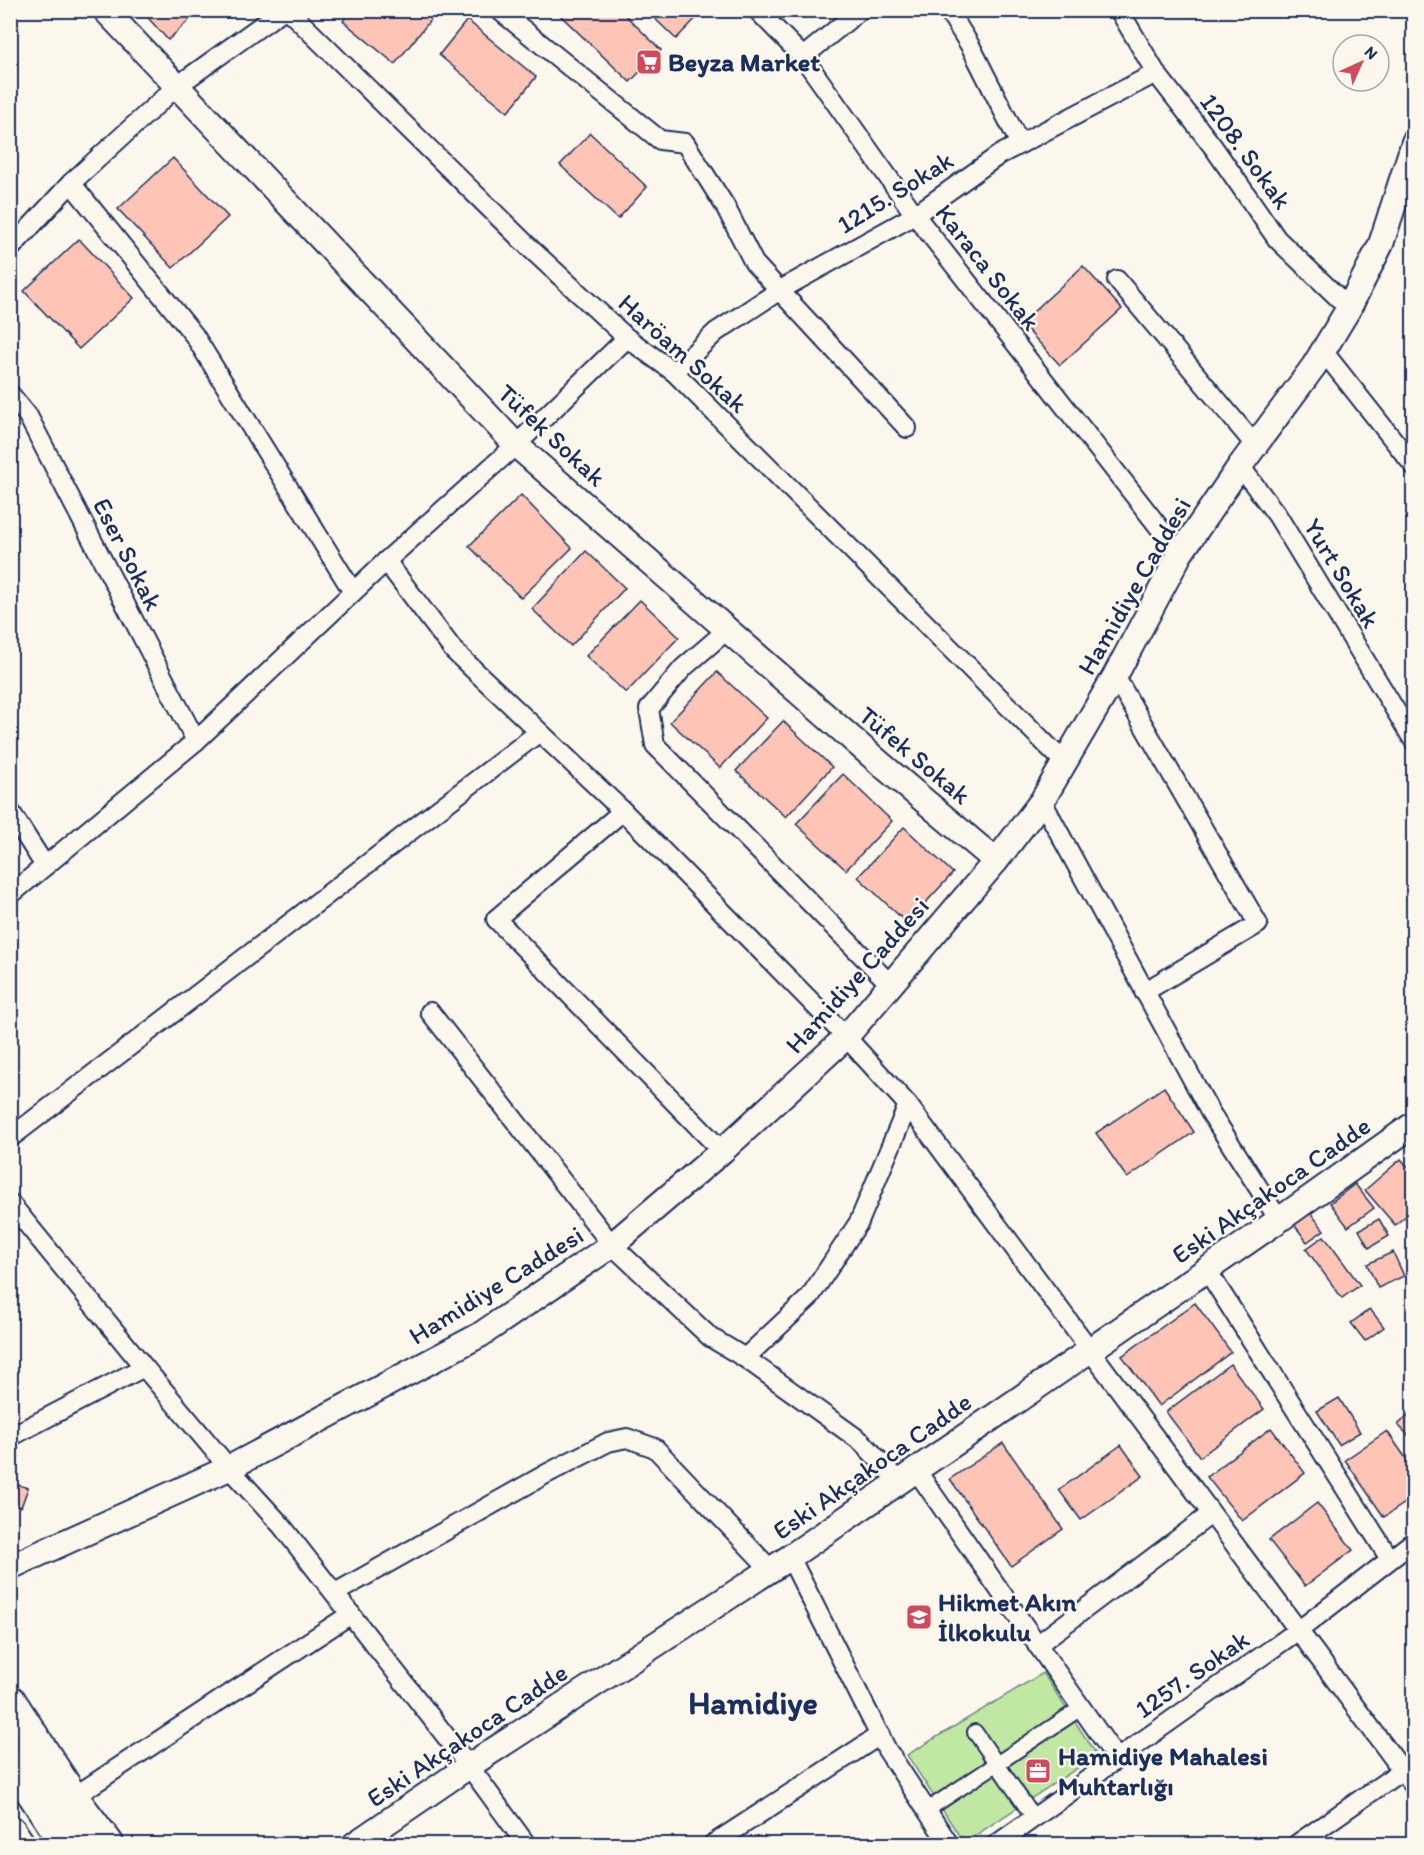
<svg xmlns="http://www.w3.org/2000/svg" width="1424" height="1855" viewBox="0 0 1424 1855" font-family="Itim,sans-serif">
<rect width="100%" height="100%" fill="#fbf7ec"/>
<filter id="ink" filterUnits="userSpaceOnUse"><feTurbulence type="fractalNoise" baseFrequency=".0167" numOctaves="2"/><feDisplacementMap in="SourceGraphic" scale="12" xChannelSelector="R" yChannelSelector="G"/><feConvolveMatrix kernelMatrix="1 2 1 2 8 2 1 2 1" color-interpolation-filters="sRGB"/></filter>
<g filter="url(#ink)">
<path fill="#c1e8a3" stroke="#6e8c80" stroke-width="1.5" d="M1043,1673L1097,1755L964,1843L907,1755Z"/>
<g fill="#fec4b6" stroke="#1b2f5e" stroke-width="1.5">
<path d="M141,10H200L168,40Z"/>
<path d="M351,10H434L437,12L395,64L343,21Z"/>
<path d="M563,10H620L661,50L630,82L560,15Z"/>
<path d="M646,10H704L676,39Z"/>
<path d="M467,20L536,77L508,112L439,55Z"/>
<path d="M590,133L647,187L618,219L560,165Z"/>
<path d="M173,158L228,217L173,268L118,209Z"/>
<path d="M79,239L134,298L79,349L24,291Z"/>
<path d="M1083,266L1122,309L1060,365L1021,323Z"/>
<path d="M521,495L572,548L521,598L469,546Z"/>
<path d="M586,551L625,588L571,646L532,609Z"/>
<path d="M640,600L679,637L626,693L586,656Z"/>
<path d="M717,672L767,718L720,768L670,722Z"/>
<path d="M783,721L832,767L786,817L736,771Z"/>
<path d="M843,774L892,821L846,870L796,824Z"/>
<path d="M904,827L953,873L907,923L858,877Z"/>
<path d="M1164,1087L1194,1132L1127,1178L1096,1133Z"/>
<path d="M1401,1159L1414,1174V1209L1395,1225L1365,1190Z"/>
<path d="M1355,1184L1374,1208L1348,1227L1330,1203Z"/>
<path d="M1309,1211L1324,1230L1307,1242L1293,1223Z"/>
<path d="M1379,1219L1389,1236L1369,1248L1359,1230Z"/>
<path d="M1324,1236L1360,1285L1342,1298L1306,1249Z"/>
<path d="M1393,1252L1404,1276L1378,1288L1367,1264Z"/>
<path d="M1195,1303L1231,1352L1159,1406L1122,1356Z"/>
<path d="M1370,1309L1384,1327L1365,1341L1351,1323Z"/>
<path d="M1230,1364L1264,1409L1200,1457L1166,1412Z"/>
<path d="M1339,1398L1360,1432L1339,1445L1317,1411Z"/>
<path d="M1414,1409V1441L1398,1425Z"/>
<path d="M1271,1428L1305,1473L1242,1521L1207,1477Z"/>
<path d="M1387,1431L1414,1470V1497L1384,1517L1345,1460Z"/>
<path d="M1003,1443L1063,1529L1011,1566L950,1479Z"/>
<path d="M1121,1445L1143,1476L1081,1520L1059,1490Z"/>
<path d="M10,1482L28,1488L21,1507L10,1504Z"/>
<path d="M1317,1503L1353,1550L1305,1586L1269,1540Z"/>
</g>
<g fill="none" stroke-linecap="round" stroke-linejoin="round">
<defs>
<g id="pedestrian">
<path d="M975,1732L1034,1818"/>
<path d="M927,1810L1081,1708"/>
</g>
<g id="minor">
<path d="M288,10L532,250L627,338L674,372L1065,763"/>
<path d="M499,10L660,140L685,143L725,206L754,263L907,428"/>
<path d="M757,10L803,57L915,215L1180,554"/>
<path d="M948,10L971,47L1020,144"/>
<path d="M1119,10L1156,73L1214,148L1277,239L1349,308"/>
<path d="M803,57L860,10"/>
<path d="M71,183L194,335L353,592"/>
<path d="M10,249L71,183L177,86L283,10"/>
<path d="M1117,280L1255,445"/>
<path d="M1323,351L1414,466"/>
<path d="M674,372L716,332L780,290L915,215L999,155L1156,73"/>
<path d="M10,394L28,416L196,741"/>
<path d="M1240,466L1277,515L1414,741"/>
<path d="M386,561L454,651L623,811L846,1037L908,1105L1414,1786"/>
<path d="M727,630L683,668L649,709L655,745L891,985"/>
<path d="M1115,676L1258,924L1144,992"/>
<path d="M1042,801L1210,1112L1279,1220"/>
<path d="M10,811L45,866"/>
<path d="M623,811L496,919L722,1151"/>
<path d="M10,895L196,741L386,561L516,445L627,338"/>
<path d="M430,1012L612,1245L710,1337L745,1358L862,1442L899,1482"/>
<path d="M10,1138L538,733"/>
<path d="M10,1203L144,1367L229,1468L281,1525L469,1766L526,1844"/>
<path d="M1207,1270L1390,1559"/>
<path d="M745,1358L809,1298L859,1222L908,1105"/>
<path d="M10,1437L144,1367"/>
<path d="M916,1470L1117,1759"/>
<path d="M790,1557L887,1750L949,1844"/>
<path d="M335,1593L546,1474L608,1442L627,1438L655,1448L771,1570"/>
<path d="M1037,1645L1211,1514"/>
<path d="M72,1798L351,1614"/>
<path d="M713,1844L880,1735"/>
<path d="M997,1844L1307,1624L1414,1541"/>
<path d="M1297,1844L1414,1762"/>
</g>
<g id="tertiary">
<path d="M105,10L516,445L882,765L996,861"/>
<path d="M10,1567L229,1468L480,1335L612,1245L722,1151L846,1037L996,861L1042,801L1115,676L1180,554L1240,466L1314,366L1349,308L1381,244L1414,142"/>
<path d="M355,1844L469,1766L790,1557L1279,1220L1414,1124"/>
</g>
<g id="trunk">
<path d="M10,1702L72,1798L107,1844"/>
<path d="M10,1758L67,1844"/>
<path d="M10,1832L18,1844"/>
</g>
</defs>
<use href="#pedestrian" stroke="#1b2f5e" stroke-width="18"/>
<use href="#minor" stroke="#1b2f5e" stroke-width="22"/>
<use href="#tertiary" stroke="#1b2f5e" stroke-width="28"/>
<use href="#trunk" stroke="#1b2f5e" stroke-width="36"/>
<use href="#pedestrian" stroke="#fbf7ec" stroke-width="14"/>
<use href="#minor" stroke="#fbf7ec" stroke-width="18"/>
<use href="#tertiary" stroke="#fbf7ec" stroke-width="24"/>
<use href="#trunk" stroke="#fbf7ec" stroke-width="32"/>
</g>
</g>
<defs>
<symbol id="supermarket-square" viewBox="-11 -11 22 22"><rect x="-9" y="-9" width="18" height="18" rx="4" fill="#d1495b" stroke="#fbf7ec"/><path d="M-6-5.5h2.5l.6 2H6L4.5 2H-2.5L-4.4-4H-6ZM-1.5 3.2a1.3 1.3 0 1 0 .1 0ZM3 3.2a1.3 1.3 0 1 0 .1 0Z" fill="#fff"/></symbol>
<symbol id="school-square" viewBox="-11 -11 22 22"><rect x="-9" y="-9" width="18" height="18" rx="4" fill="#d1495b" stroke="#fbf7ec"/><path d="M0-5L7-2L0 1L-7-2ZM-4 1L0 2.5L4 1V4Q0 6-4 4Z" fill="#fff"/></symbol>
<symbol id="office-square" viewBox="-11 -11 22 22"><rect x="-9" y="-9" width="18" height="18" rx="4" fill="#d1495b" stroke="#fbf7ec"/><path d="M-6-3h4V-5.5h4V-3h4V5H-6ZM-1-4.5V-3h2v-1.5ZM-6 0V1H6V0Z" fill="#fff"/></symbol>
</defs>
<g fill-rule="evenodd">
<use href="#supermarket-square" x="634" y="47" width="30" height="30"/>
<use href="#school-square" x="904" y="1602" width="30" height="30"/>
<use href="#office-square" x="1023" y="1756" width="30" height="30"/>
</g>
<g text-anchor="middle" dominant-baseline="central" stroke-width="5" stroke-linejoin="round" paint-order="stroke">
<g font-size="26" font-weight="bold" fill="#1b2f5e" stroke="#fbf7ec" text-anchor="start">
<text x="668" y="62">Beyza Market</text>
<text x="938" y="1602">Hikmet Akın<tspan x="938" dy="30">İlkokulu</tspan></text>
<text x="1058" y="1756">Hamidiye Mahalesi<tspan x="1058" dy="30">Muhtarlığı</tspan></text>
</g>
<g font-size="26" fill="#1b2f5e" stroke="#fbf7ec">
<text transform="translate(1246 151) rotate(54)">1208. Sokak</text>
<text transform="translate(895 192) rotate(-32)">1215. Sokak</text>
<text transform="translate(988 267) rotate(52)">Karaca Sokak</text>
<text transform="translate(683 353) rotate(42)">Haröam Sokak</text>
<text transform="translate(552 435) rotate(43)">Tüfek Sokak</text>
<text transform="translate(128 554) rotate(63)">Eser Sokak</text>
<text transform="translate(1342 573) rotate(59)">Yurt Sokak</text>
<text transform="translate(1134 586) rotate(-60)">Hamidiye Caddesi</text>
<text transform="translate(915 755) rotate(40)">Tüfek Sokak</text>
<text transform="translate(857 975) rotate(-48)">Hamidiye Caddesi</text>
<text transform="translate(1271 1190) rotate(-35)">Eski Akçakoca Cadde</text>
<text transform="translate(496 1285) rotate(-32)">Hamidiye Caddesi</text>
<text transform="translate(872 1466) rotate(-35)">Eski Akçakoca Cadde</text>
<text transform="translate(1192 1674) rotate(-35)">1257. Sokak</text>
<text transform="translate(467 1735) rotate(-34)">Eski Akçakoca Cadde</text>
</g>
<g font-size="32" font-weight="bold" fill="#1b2f5e" stroke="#fbf7ec">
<text x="753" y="1703">Hamidiye</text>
</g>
</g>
<rect width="1424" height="1855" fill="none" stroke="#fbf7ec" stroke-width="36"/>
<rect x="18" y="18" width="1388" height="1819" fill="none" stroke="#1b2f5e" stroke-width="2" filter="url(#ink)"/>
<g transform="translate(1361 63) rotate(45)"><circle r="28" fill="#fbf7ec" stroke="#a1a7b3" stroke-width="1.5"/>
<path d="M0-4.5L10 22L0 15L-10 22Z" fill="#d1495b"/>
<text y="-9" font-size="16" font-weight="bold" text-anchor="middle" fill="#1b2f5e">N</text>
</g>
</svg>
